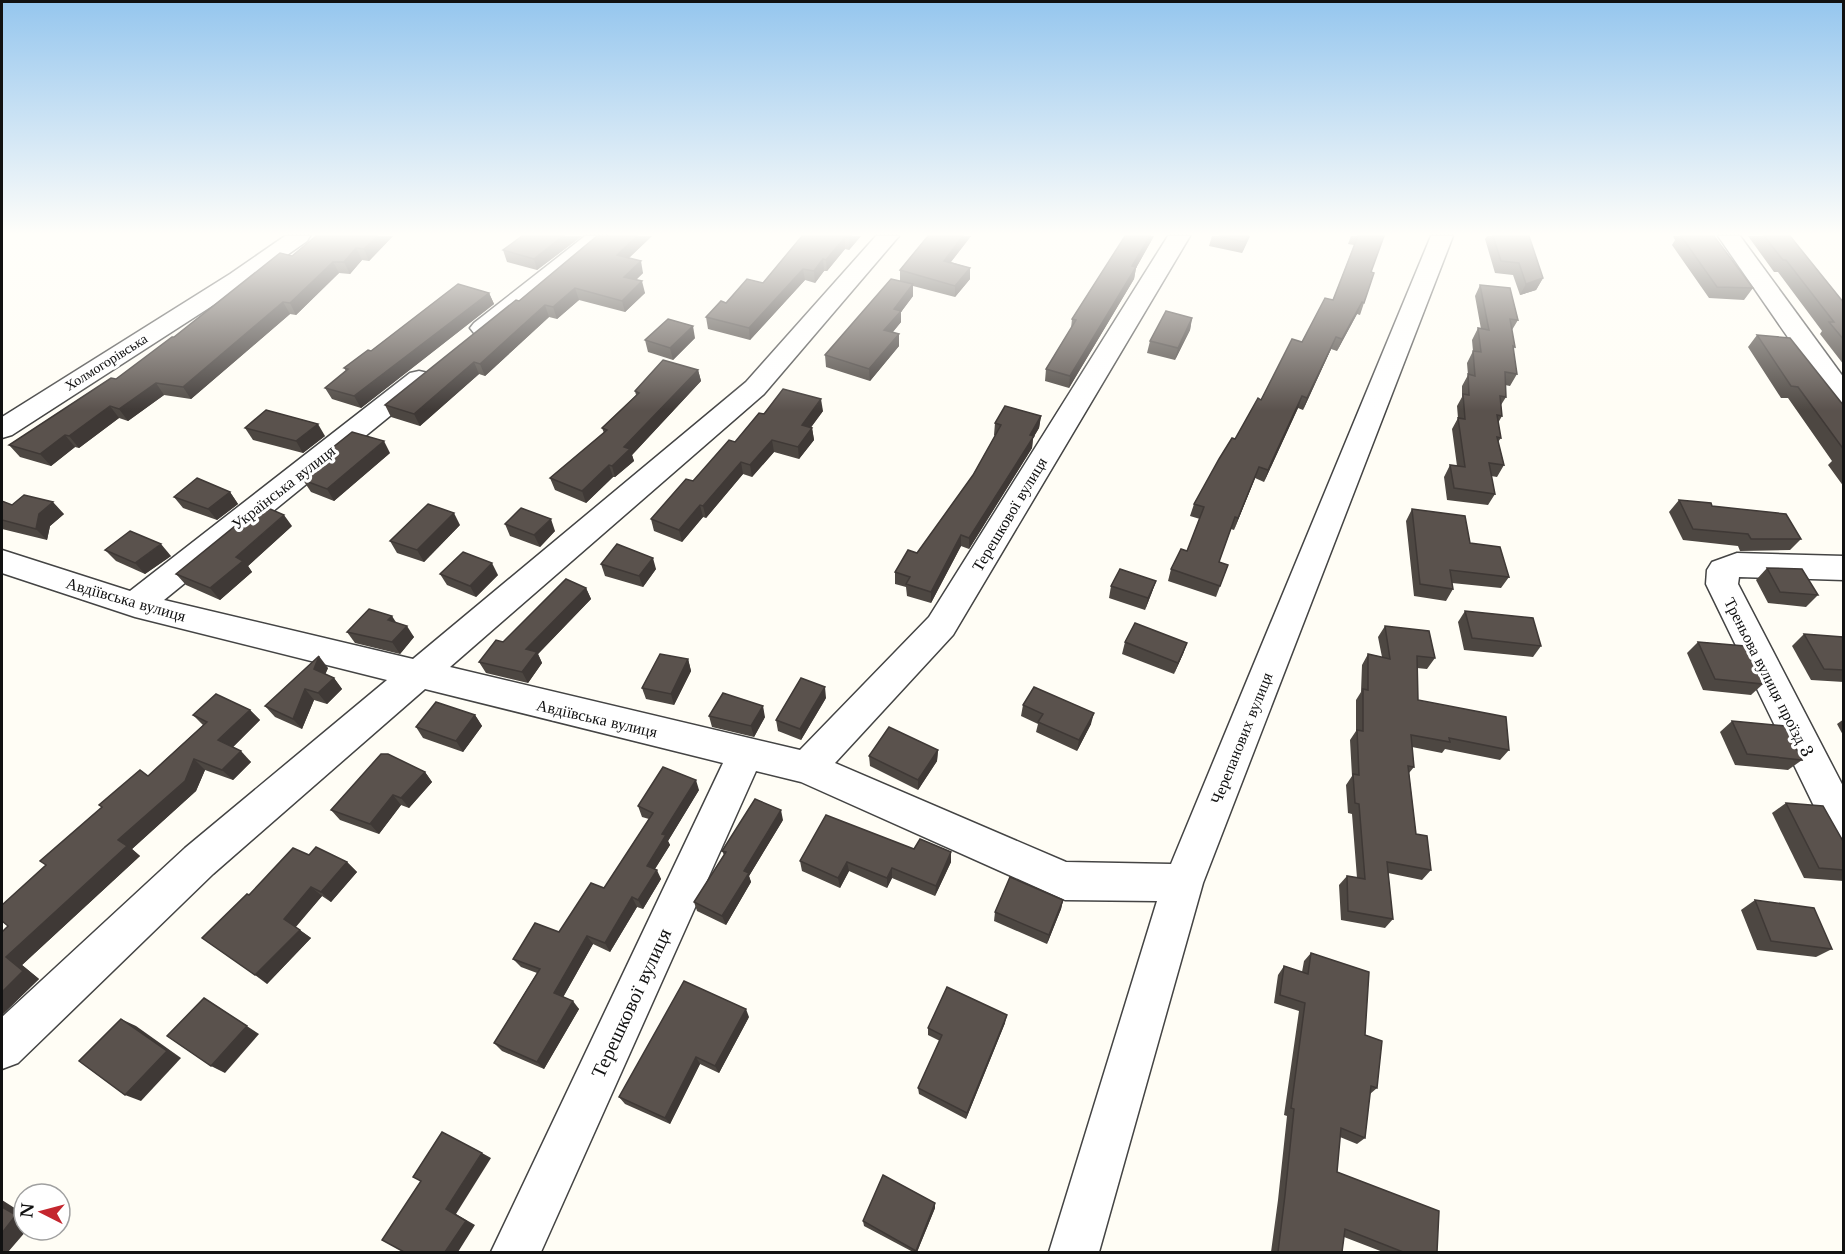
<svg xmlns="http://www.w3.org/2000/svg" width="1845" height="1254" viewBox="0 0 1845 1254" font-family="'Libre Baskerville',serif">
<rect width="100%" height="100%" fill="#fffdf5"/>
<g fill="none" stroke-linecap="round" stroke-linejoin="round">
<defs>
<g id="minor">
<path d="M285,236H310L307,241L246,284L12,435L2,438V417L230,274Z"/>
<path d="M585,236H610L492,333L483,336L474,333L470,328L474,323Z"/>
<path d="M876,236H899L764,394L450,667L800,750L929,617L1168,236H1190L953,635L835,763L1066,862L1171,864L1431,236H1453L1203,883L1099,1252H1049L1157,901L1065,900L801,782L756,771L541,1252H491L723,763L425,689L213,874L18,1063L2,1069V1017L185,848L387,680L135,617L2,573V550L130,591L410,373L419,371L428,373L432,379L428,385L164,600L413,659L746,382Z"/>
<path d="M1718,236H1740L1844,378V406L1834,404Z"/>
<path d="M1737,553L1844,556V580L1739,577L1738,584L1844,788V844L1830,839L1706,584L1707,570L1712,562Z"/>
</g>
</defs>
<use href="#minor" stroke="#444" stroke-width="3"/>
<use href="#minor" fill="#fff" fill-rule="evenodd"/>
</g>
<g fill="#4d4742">
<path d="M316,236H393L369,261L362,260L350,274L339,273L296,315L290,314L191,399L164,395L128,421L119,418L79,448L75,447L51,466L20,457L9,445L116,379L292,256Z"/>
<path d="M522,236H582L537,270L507,262L503,250Z"/>
<path d="M597,236H652L629,258L643,273L636,280L645,293L625,312L579,300L557,319L549,317L485,376L479,374L420,426L391,417L385,405L519,301Z"/>
<path d="M802,236H861L849,250L845,249L827,271H824L815,283L805,280L750,340L708,329L706,317L726,303L763,283Z"/>
<path d="M928,236H971L951,262L970,268V279L955,297L913,286V296L901,312V322L893,332L899,334V346L870,381L826,367L825,355L900,281V270Z"/>
<path d="M1125,236H1154L1136,268L1134,279L1069,388L1045,381L1046,369L1071,328L1072,319Z"/>
<path d="M1212,236H1250L1242,253L1209,246Z"/>
<path d="M1351,236H1384L1371,272L1364,303L1360,315L1357,314L1337,351L1331,349L1303,410L1298,408L1264,482L1255,478L1234,530L1231,529L1219,562L1228,565L1216,597L1168,581L1171,569L1187,551L1200,519L1190,516L1194,504L1261,400L1333,300L1354,245L1348,244Z"/>
<path d="M1487,236H1529L1543,278L1536,290L1520,295L1513,275L1495,273L1485,239Z"/>
<path d="M1673,236H1714L1753,288L1744,300L1709,298L1672,245L1675,240Z"/>
<path d="M1748,236H1790L1844,303V365L1820,334L1822,331L1778,272H1774Z"/>
<path d="M1480,285L1518,320L1512,330L1515,347L1513,350L1517,374L1510,386L1505,385L1506,397L1501,405L1502,416L1498,423L1501,438L1498,442L1504,465L1497,477L1491,476L1495,494L1488,505L1447,500L1444,477L1450,465L1457,466L1452,429L1458,418L1457,406L1462,397V386L1468,375L1467,363L1473,351L1472,340L1478,328L1481,329L1475,296Z"/>
<path d="M489,293L494,304L361,408L332,399L325,388L346,371L344,368L371,351Z"/>
<path d="M1192,318L1190,330L1175,360L1147,353L1150,341Z"/>
<path d="M1757,335L1844,406V487L1828,465L1832,461L1788,398H1781L1748,347Z"/>
<path d="M695,338L673,360L648,352L645,340Z"/>
<path d="M698,370L701,381L632,455L634,461L615,477H613L586,503L555,490L550,478L604,433L602,428L636,395L635,391Z"/>
<path d="M823,411L811,427L812,428L814,440L799,459L774,452L752,477L743,474L706,518L703,517L682,542L654,531L651,519L735,442L764,414Z"/>
<path d="M1041,416L1039,428L1033,438L1032,448L969,549L961,546L931,603L907,596L906,587L895,584V572L917,553L973,475L995,436L994,435L995,423Z"/>
<path d="M245,428L325,436L303,453L253,440Z"/>
<path d="M390,453L334,501L311,492L303,480L306,478L302,472Z"/>
<path d="M230,492L238,504L217,520L183,508L174,497Z"/>
<path d="M1679,500L1712,506L1801,539L1790,550L1740,551L1738,546L1683,540L1669,512Z"/>
<path d="M2,501L12,505L64,514L50,526L47,540L2,529Z"/>
<path d="M1412,509L1470,543L1509,577L1501,588L1452,583L1453,589L1446,601L1414,596L1406,521Z"/>
<path d="M505,524L555,531L540,547L510,536Z"/>
<path d="M460,525L424,562L397,553L390,541Z"/>
<path d="M292,526L248,566L252,572L220,600L186,585L176,574Z"/>
<path d="M105,550L171,556L145,574L116,561Z"/>
<path d="M601,564L656,569L643,587L605,576Z"/>
<path d="M1767,568L1818,595L1806,607L1768,603L1756,580Z"/>
<path d="M440,574L498,575L476,597L447,585Z"/>
<path d="M1156,581L1152,592L1145,610L1109,598L1111,586Z"/>
<path d="M586,588L591,599L538,654L542,663L528,683L486,673L479,662L503,642Z"/>
<path d="M1465,611L1541,646L1533,657L1464,650L1458,622Z"/>
<path d="M396,622L414,637L400,654L355,643L347,632Z"/>
<path d="M1385,626L1435,658L1427,669L1417,668L1418,700L1509,750L1500,760L1445,749L1442,753L1412,747L1414,767L1409,773L1416,834L1431,870L1422,880L1388,873L1393,919L1385,928L1341,920L1339,885L1347,876L1357,878L1352,814L1348,813L1346,785L1352,776L1350,740L1356,731V700L1361,692L1362,665L1368,654L1382,657L1378,637Z"/>
<path d="M1804,634L1843,637L1844,682L1811,680L1792,646Z"/>
<path d="M1125,642L1187,643L1183,654L1174,674L1122,654Z"/>
<path d="M1698,642L1763,684L1751,695L1703,690L1687,653Z"/>
<path d="M688,659L691,671L674,705L646,699L642,688Z"/>
<path d="M328,668L325,674L334,678L342,689L327,704L314,700L302,729L275,717L265,706Z"/>
<path d="M826,698L801,740L778,731L776,720Z"/>
<path d="M1023,705L1091,724L1077,751L1036,732L1038,724L1021,716Z"/>
<path d="M250,710L260,720L233,747L251,762L233,780L205,770L196,791L132,849L140,856L22,965L39,979L2,1015L8,926L46,865L148,776L203,725L193,715Z"/>
<path d="M475,715L482,726L463,752L423,738L416,727Z"/>
<path d="M709,716L765,717L754,737L712,727Z"/>
<path d="M1844,719V737L1837,724Z"/>
<path d="M1732,721L1802,760L1788,770L1735,765L1720,732Z"/>
<path d="M938,750L937,761L918,790L870,766L869,756Z"/>
<path d="M425,772L432,782L409,808L401,805L379,834L340,820L331,810Z"/>
<path d="M699,790L668,841L670,845L655,869L661,879L643,909L637,907L610,952L593,944L563,997L579,1009L544,1069L502,1051L494,1043L537,973L521,967L513,959L559,932L604,888L649,819L642,817L638,806Z"/>
<path d="M1786,803L1844,843V881L1804,878L1772,813Z"/>
<path d="M783,820L749,876L751,882L726,925L697,911L694,902L724,855L722,851Z"/>
<path d="M914,849L951,852V862L935,896L892,878L887,888L849,871L840,888L802,871L800,861Z"/>
<path d="M309,855L347,862L357,872L331,902L322,896L295,927L311,938L267,984L249,895Z"/>
<path d="M1063,900L1061,909L1047,944L994,921L995,912Z"/>
<path d="M1755,900L1832,949L1816,957L1757,950L1741,910Z"/>
<path d="M1311,953L1365,1035L1377,1088L1370,1094L1365,1138L1357,1144L1340,1137L1337,1172L1437,1252H1383L1344,1237L1342,1252H1271L1278,1200L1287,1116L1284,1115L1299,1011L1274,1003L1278,975L1284,966L1302,972L1304,961Z"/>
<path d="M749,1017L719,1073L700,1064L670,1124L625,1104L619,1097Z"/>
<path d="M1005,1023L966,1119L919,1094L918,1088L940,1041L928,1035V1028Z"/>
<path d="M935,1208L917,1252H913L864,1226L863,1221Z"/>
</g>
<g fill="#3f3936">
<path d="M377,236H393L369,261L364,249Z"/>
<path d="M563,236H582L537,270L534,259Z"/>
<path d="M637,236H652L620,266L617,255Z"/>
<path d="M851,236H861L849,250V238Z"/>
<path d="M963,236H971L943,272L944,261Z"/>
<path d="M1150,236H1154L1136,268L1134,279L1069,388L1070,376Z"/>
<path d="M1248,236H1250L1242,253L1245,242Z"/>
<path d="M845,237V249L827,271L826,260Z"/>
<path d="M356,248L362,260L350,274L344,262Z"/>
<path d="M823,259L824,271L815,283L814,271Z"/>
<path d="M641,261L643,273L627,288L624,277Z"/>
<path d="M333,262L339,273L296,315L290,303Z"/>
<path d="M970,268V279L955,297V286Z"/>
<path d="M803,269L805,280L750,340L749,328Z"/>
<path d="M1543,278L1536,290L1520,295L1526,284Z"/>
<path d="M642,281L645,293L625,312L622,301Z"/>
<path d="M913,284V296L901,312V322L885,341L884,330L894,309Z"/>
<path d="M575,288L579,300L557,319L553,307Z"/>
<path d="M489,293L494,304L361,408L354,396Z"/>
<path d="M283,302L290,314L191,399L183,387Z"/>
<path d="M1362,302L1357,314L1337,351L1342,339Z"/>
<path d="M545,305L549,317L485,376L480,364Z"/>
<path d="M1192,318L1190,330L1175,360L1178,348Z"/>
<path d="M693,326L695,338L673,360L670,348Z"/>
<path d="M899,334V346L870,381L869,369Z"/>
<path d="M1336,337L1331,349L1303,410L1307,398Z"/>
<path d="M474,362L479,374L420,426L414,414Z"/>
<path d="M698,370L701,381L632,455L634,461L615,477L612,466L624,447Z"/>
<path d="M156,383L164,395L128,421L119,409Z"/>
<path d="M1302,396L1298,408L1264,482L1268,470Z"/>
<path d="M821,399L823,411L804,437L802,425Z"/>
<path d="M110,406L119,418L79,448L69,436Z"/>
<path d="M1041,416L1039,428L1033,438L1032,448L969,549V538Z"/>
<path d="M318,424L325,436L303,453L296,441Z"/>
<path d="M812,428L814,440L799,459L798,447Z"/>
<path d="M65,435L75,447L51,466L40,454Z"/>
<path d="M772,440L774,452L752,477L750,465Z"/>
<path d="M384,441L390,453L334,501L327,489Z"/>
<path d="M741,462L743,474L706,518L703,506Z"/>
<path d="M609,465L613,477L586,503L582,491Z"/>
<path d="M1259,467L1255,478L1234,530L1238,518Z"/>
<path d="M230,492L238,504L217,520L208,509Z"/>
<path d="M53,502L64,514L50,526L47,540L36,529L39,514Z"/>
<path d="M700,505L703,517L682,542L679,530Z"/>
<path d="M454,513L460,525L424,562L417,550Z"/>
<path d="M284,515L292,526L248,566L252,572L220,600L210,588L236,557Z"/>
<path d="M551,519L555,531L540,547L534,535Z"/>
<path d="M961,535V546L931,603V592Z"/>
<path d="M161,544L171,556L145,574L135,563Z"/>
<path d="M653,558L656,569L643,587L639,576Z"/>
<path d="M492,563L498,575L476,597L470,586Z"/>
<path d="M1156,581L1152,592L1145,610L1148,598Z"/>
<path d="M586,588L591,599L538,654L542,663L528,683L522,672L526,649Z"/>
<path d="M392,616L399,627L388,620Z"/>
<path d="M407,626L414,637L400,654L392,642Z"/>
<path d="M1187,643L1183,654L1174,674L1178,663Z"/>
<path d="M319,656L328,668L323,680L314,669Z"/>
<path d="M688,659L691,671L674,705L671,694Z"/>
<path d="M334,678L342,689L327,704L318,693Z"/>
<path d="M825,687L826,698L801,740L800,729Z"/>
<path d="M305,689L314,700L302,729L293,719Z"/>
<path d="M763,706L765,717L754,737L751,726Z"/>
<path d="M250,710L260,720L229,751L218,740Z"/>
<path d="M1094,713L1091,724L1077,751L1079,740Z"/>
<path d="M475,715L482,726L463,752L456,741Z"/>
<path d="M938,750L937,761L918,790V780Z"/>
<path d="M241,751L251,762L233,780L222,770Z"/>
<path d="M194,759L205,770L196,791L132,849L140,856L22,965L39,979L2,1015V992L6,957L118,840Z"/>
<path d="M425,772L432,782L409,808L401,798Z"/>
<path d="M696,780L699,790L668,841L670,845L651,875L647,866L662,834Z"/>
<path d="M393,795L401,805L379,834L370,824Z"/>
<path d="M781,810L783,820L749,876L751,882L726,925L722,916L744,871Z"/>
<path d="M951,852V862L935,896L936,886Z"/>
<path d="M347,862L357,872L331,902L321,892Z"/>
<path d="M847,862L849,871L840,888L838,878Z"/>
<path d="M892,868V878L887,888V878Z"/>
<path d="M657,870L661,879L643,909L638,900Z"/>
<path d="M311,887L322,896L295,928L284,919Z"/>
<path d="M632,897L637,907L610,952L605,943Z"/>
<path d="M1063,900L1061,909L1047,944L1049,935Z"/>
<path d="M300,930L311,938L267,984L255,975Z"/>
<path d="M587,936L593,944L561,1001L554,993Z"/>
<path d="M204,998L259,1034L225,1073L211,1066Z"/>
<path d="M573,1001L579,1009L544,1069L537,1062Z"/>
<path d="M746,1009L749,1017L719,1073L715,1066Z"/>
<path d="M1007,1015L1005,1023L966,1119L967,1113Z"/>
<path d="M121,1019L136,1026L181,1058L141,1101L125,1095Z"/>
<path d="M696,1057L700,1064L670,1124L665,1118Z"/>
<path d="M482,1153L491,1158L456,1214L475,1225L458,1252H445L446,1209Z"/>
<path d="M2,1200L24,1214V1230H27L8,1252H2Z"/>
<path d="M935,1203V1208L917,1252H916Z"/>
</g>
<g fill="#5a524d" stroke="#3f3936" stroke-width="1.5">
<path d="M316,236H377L364,249L356,248L344,262H333L290,303L283,302L183,387L156,383L119,409L110,406L69,436L65,435L40,454L9,445L111,378L116,379L172,337H174L280,253L292,256Z"/>
<path d="M522,236H563L534,259L503,250Z"/>
<path d="M597,236H637L617,255L641,261L624,277L642,281L622,301L575,288L553,307L545,305L480,364L474,362L414,414L385,405L516,300L519,301Z"/>
<path d="M802,236H851L849,238L845,237L826,260L823,259L814,271L803,269L749,328L706,317L721,301L726,303L747,279L763,283Z"/>
<path d="M928,236H963L944,261L970,268L955,286L900,270Z"/>
<path d="M1125,236H1150L1132,266L1136,267L1070,376L1046,369L1076,320L1072,319Z"/>
<path d="M1219,236H1248L1245,242Z"/>
<path d="M1358,236H1384L1371,272L1374,273L1364,303L1362,302L1342,339L1336,337L1307,398L1302,396L1268,470L1259,467L1238,518L1235,517L1219,562L1228,565L1220,586L1171,569L1181,549L1187,551L1204,507L1194,504L1219,459L1232,438L1235,439L1258,398L1261,400L1292,339L1302,342L1325,298L1333,300Z"/>
<path d="M1493,236H1529L1543,278L1526,284L1519,263L1501,261Z"/>
<path d="M1681,236H1714L1753,288L1717,287Z"/>
<path d="M1764,236H1790L1844,303V340L1829,322H1834L1786,260H1783Z"/>
<path d="M891,279L913,284L894,309L901,311L884,330L899,334L869,369L825,355Z"/>
<path d="M458,284L489,293L354,396L325,388L348,369L344,368L368,350L371,351Z"/>
<path d="M1480,285L1510,288L1518,320L1510,319L1515,347L1513,346L1517,374L1505,372L1506,397L1500,396L1502,416L1497,415L1501,438L1497,437L1504,465L1489,463L1495,494L1454,488L1450,465L1465,467L1458,418L1465,419L1463,394L1469,395L1468,374L1475,376L1473,351L1481,352L1478,328L1489,330Z"/>
<path d="M1166,311L1192,318L1178,348L1150,341Z"/>
<path d="M668,319L693,326L670,348L645,340Z"/>
<path d="M1757,335L1790,338L1844,406V450L1798,387L1791,386Z"/>
<path d="M663,360L698,370L624,447L630,449L612,466L609,465L582,491L550,478L607,430L602,428L639,393L635,391Z"/>
<path d="M783,389L821,399L802,425L812,428L798,447L772,440L750,465L741,462L703,506L700,505L679,530L651,519L686,479L693,481L729,440L735,442L759,413L764,414Z"/>
<path d="M1005,406L1041,416L1030,435L1034,436L969,538L961,535L931,592L906,584L910,577L895,572L908,550L917,553L973,475L1001,425L995,423Z"/>
<path d="M266,410L318,424L296,441L245,428Z"/>
<path d="M352,432L384,441L327,489L303,480L310,475L302,472Z"/>
<path d="M197,478L230,492L208,509L174,497Z"/>
<path d="M24,495L53,502L39,514L36,529L2,520V501L12,505Z"/>
<path d="M1679,500L1711,503L1712,506L1786,514L1801,539H1751L1748,534L1693,529Z"/>
<path d="M428,504L454,513L417,550L390,541Z"/>
<path d="M261,505L284,515L236,557L243,561L210,588L176,574Z"/>
<path d="M521,508L551,519L534,535L505,524Z"/>
<path d="M1412,509L1465,516L1470,543L1500,547L1509,577L1450,570L1453,589L1420,584Z"/>
<path d="M130,531L161,544L135,563L105,550Z"/>
<path d="M617,544L653,558L639,576L601,564Z"/>
<path d="M463,552L492,563L470,586L440,574Z"/>
<path d="M1767,568L1802,569L1818,595L1780,592Z"/>
<path d="M1120,569L1156,581L1148,598L1111,586Z"/>
<path d="M566,579L586,588L526,649L537,652L522,672L479,662L496,640L503,642Z"/>
<path d="M369,609L392,616L388,620L407,626L392,642L347,632Z"/>
<path d="M1465,611L1533,618L1541,646L1472,638Z"/>
<path d="M1135,623L1187,643L1178,663L1125,642Z"/>
<path d="M1385,626L1429,631L1435,658L1417,656L1418,700L1506,717L1509,750L1449,738L1450,742L1411,735L1414,767L1408,766L1416,834L1427,836L1431,870L1387,862L1393,919L1348,911L1347,876L1365,879L1359,804L1355,803L1353,774L1359,775L1357,730L1363,731V689L1368,690V654L1390,659Z"/>
<path d="M1804,634L1843,637L1844,670L1824,669Z"/>
<path d="M1698,642L1745,646L1763,684L1715,679Z"/>
<path d="M660,654L688,659L671,694L642,688Z"/>
<path d="M319,656L314,669L334,678L318,693L305,689L293,719L265,706Z"/>
<path d="M801,678L825,687L800,729L776,720Z"/>
<path d="M1034,687L1094,713L1079,740L1038,722L1043,714L1023,705Z"/>
<path d="M723,693L763,706L751,726L709,716Z"/>
<path d="M216,694L250,710L218,740L241,751L222,770L194,759L185,781L118,840L127,846L6,957L23,971L2,992V932L8,926L2,921V905L46,865L40,861L102,807L99,805L140,770L148,776L207,722L193,715Z"/>
<path d="M436,702L475,715L456,741L416,727Z"/>
<path d="M1732,721L1785,726L1802,760L1747,754Z"/>
<path d="M889,727L938,750L918,780L869,756Z"/>
<path d="M381,754H388L425,772L401,798L393,795L370,824L331,810Z"/>
<path d="M663,767L696,780L662,834L666,835L647,866L657,870L638,900L632,897L605,943L587,936L554,993L573,1001L537,1062L494,1043L540,969L513,959L535,923L559,932L591,883L604,888L653,813L638,806Z"/>
<path d="M755,799L781,810L744,871L749,873L722,916L694,902L726,852L722,851Z"/>
<path d="M1786,803L1823,806L1844,843V870L1819,868Z"/>
<path d="M826,815L914,849L920,839L951,852L936,886L892,868L887,878L847,862L838,878L800,861Z"/>
<path d="M316,847L347,862L321,892L311,887L284,919L300,930L255,975L202,938L247,894L249,895L293,848L309,855Z"/>
<path d="M1010,877L1063,900L1049,935L995,912Z"/>
<path d="M1755,900L1814,908L1832,949L1771,941Z"/>
<path d="M1311,953L1369,972L1365,1035L1382,1041L1377,1088L1371,1086L1365,1138L1341,1128L1337,1172L1439,1211L1437,1252H1403L1345,1229L1342,1252H1278L1285,1195L1294,1109L1291,1108L1305,1003L1280,995L1284,966L1308,974Z"/>
<path d="M684,981L746,1009L715,1066L696,1057L665,1118L619,1097Z"/>
<path d="M947,987L1007,1015L967,1113L918,1088L942,1035L928,1028Z"/>
<path d="M204,998L247,1026L211,1066L167,1036Z"/>
<path d="M121,1019L167,1051L125,1095L79,1061Z"/>
<path d="M442,1132L482,1153L446,1209L466,1221L445,1252H404L382,1240L421,1181L413,1177Z"/>
<path d="M883,1175L935,1203L916,1251L863,1221Z"/>
<path d="M2,1207L16,1215L2,1233Z"/>
</g>
<linearGradient id="sky" x2="0" y2="1"><stop stop-color="#95c6ee"/><stop offset="0.57" stop-color="#fffefa"/><stop offset="1" stop-color="#fffefa" stop-opacity="0"/></linearGradient>
<rect width="1845" height="411" fill="url(#sky)"/>
<g text-anchor="middle" dominant-baseline="central" stroke-width="6" stroke-linejoin="round" paint-order="stroke">
<g font-size="14" fill="#111" stroke="#fff">
<text transform="translate(106 362) rotate(-32)">Холмогорівська</text>
</g>
<g font-size="16" fill="#111" stroke="#fff">
<text transform="translate(283 487) rotate(-38)">Українська вулиця</text>
<text transform="translate(1009 514) rotate(-59)">Терешкової вулиця</text>
<text transform="translate(126 599) rotate(16)">Авдіївська вулиця</text>
<text transform="translate(1769 677) rotate(63)">Треньова вулиця проїзд 3</text>
<text transform="translate(597 718) rotate(13)">Авдіївська вулиця</text>
<text transform="translate(1241 738) rotate(-68)">Черепанових вулиця</text>
</g>
<g font-size="20" fill="#111" stroke="#fff">
<text transform="translate(631 1003) rotate(-65)">Терешкової вулиця</text>
</g>
</g>
<rect width="1845" height="1254" fill="none" stroke="#111111" stroke-width="6"/>
<g transform="translate(42 1212) rotate(276)"><circle r="28" fill="#ffffff" stroke="#a0a0a0" stroke-width="1.5"/>
<path d="M0-4.5L10 22L0 15L-10 22Z" fill="#c4262e"/>
<text y="-9" font-size="16" font-weight="bold" text-anchor="middle" fill="#111111">N</text>
</g>
</svg>
